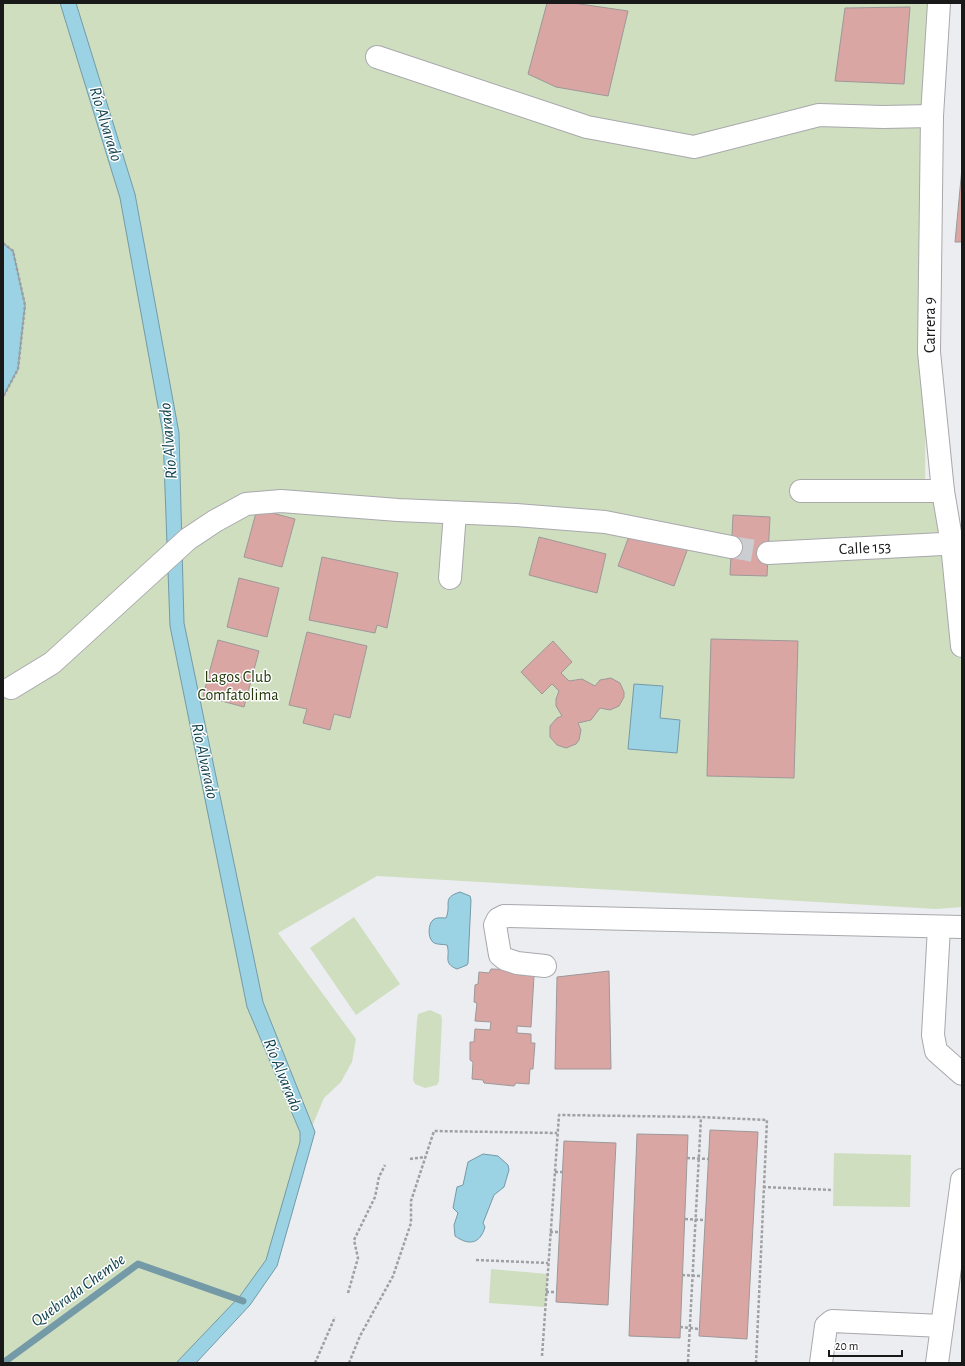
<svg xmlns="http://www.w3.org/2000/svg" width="965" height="1366" viewBox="0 0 965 1366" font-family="'Alegreya Sans',sans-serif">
<rect width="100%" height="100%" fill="#ecedf1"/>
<g fill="#cedebf">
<path d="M3,3H928L925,499L939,497L949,547L962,672V907L936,909L377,876L278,933L356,1039L352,1062L341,1082L324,1098L308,1136L272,1262L185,1363H3Z"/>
<path d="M354,917L400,984L356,1015L310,948Z"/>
<path d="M430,1010L441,1015L442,1020L439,1081L437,1085L425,1088L415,1084L413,1080L417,1020L418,1014Z"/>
<path d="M834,1153L911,1155L910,1207L833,1206Z"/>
<path d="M491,1269L548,1274L545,1307L489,1303Z"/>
</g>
<g fill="#9bd2e4" stroke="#749aa7">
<path d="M60,3H76L135,194L179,433L184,623L263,1002L315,1132L277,1266L250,1305L196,1363H176L240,1296L266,1260L300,1142V1132L247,1007L170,626L163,434L120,198Z"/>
<path d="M3,243L13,251L25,305L18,369L3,397Z"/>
<path d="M634,684L663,686L660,718L680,720L677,753L628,749Z"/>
<path d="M460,892L470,896L471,900L468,963L467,965L457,969C442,963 451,956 447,945C443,944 434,945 432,941C428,937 428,924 433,920C436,917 442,918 446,918C452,904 441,898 460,892Z"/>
<path d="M483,1154L498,1156L508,1165L509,1170L504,1187L494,1195L483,1223L485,1227C480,1244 469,1246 455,1236L454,1225L458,1213L453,1208L457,1187L463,1185L468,1162Z"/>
</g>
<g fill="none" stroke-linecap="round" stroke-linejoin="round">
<path stroke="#749aa7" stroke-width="7" d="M3,1363L138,1264L243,1301"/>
</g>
<g fill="#daa6a4" stroke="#9d9898">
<path d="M547,3H573L628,11L608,96L556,87L528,74Z"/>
<path d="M910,7L904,84L835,81L845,8Z"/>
<path d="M962,167V242H955L962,168Z"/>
<path d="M257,509L295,519L282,567L244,557Z"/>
<path d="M733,515L770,517L767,576L730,575Z"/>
<path d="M632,528L688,548L674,586L618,566Z"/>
<path d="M539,537L606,554L597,593L529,575Z"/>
<path d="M322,557L398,573L387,628L377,625L375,633L309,620Z"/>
<path d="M239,578L279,588L267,637L227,627Z"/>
<path d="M307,632L367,646L350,718L334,714L330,730L303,723L307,709L289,705Z"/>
<path d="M711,639L798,641L794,778L707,776Z"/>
<path d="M218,640L259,651L244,707L203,696Z"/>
<path d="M553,641L572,662L561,673L569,681L582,679L595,686L600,680L611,678L620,683L624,692V697L619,706L610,710L600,708L591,720L578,723L581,730L579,740L576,744L566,748L557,745L550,737V726L557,718L562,716L556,706V699L559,691L552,684L542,694L521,672Z"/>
<path d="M491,969L520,970V975L534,976L531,1027L517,1026V1033L531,1034V1043H535L533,1069H530L529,1084L516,1083L514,1086L484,1083L483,1080L472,1079L473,1062L470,1060V1042H474L475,1029L490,1030L491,1022L475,1021L477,1003L474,1002L475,985L478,984L479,972L489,973Z"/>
<path d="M609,971L611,1069H555L557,977Z"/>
<path d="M710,1130L758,1132L747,1339L699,1336Z"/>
<path d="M637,1134L688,1135L680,1338L629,1336Z"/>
<path d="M564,1141L616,1143L608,1305L556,1302Z"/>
</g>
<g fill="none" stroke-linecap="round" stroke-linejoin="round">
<path stroke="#cccdd1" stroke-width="22" stroke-dasharray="22 11" stroke-linecap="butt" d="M731,547L768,553"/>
<defs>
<g id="minor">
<path d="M939,3L932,116L929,352L943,491L952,544L962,646"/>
<path d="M377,57L587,127L694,147L819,115L883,117L932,116"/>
<path d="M801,491H943"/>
<path d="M768,553L962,543"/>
<path d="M450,578L455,513"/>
<path d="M11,688L52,663L188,539L215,521L246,504L281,501L398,510L516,515L605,522L731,547"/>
<path d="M939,927L933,1035L936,1051L962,1074"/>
<path d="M545,966L517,963L505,959L500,955L495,925L498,919L504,916L962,927"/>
<path d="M821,1363L826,1326L832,1321L942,1326"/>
<path d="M937,1363L962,1180"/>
</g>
</defs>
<use href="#minor" stroke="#a8a8ad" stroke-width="24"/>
<g stroke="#9fa0a3" stroke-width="2.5" stroke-dasharray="3 2" stroke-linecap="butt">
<path d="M3,243L13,251L25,305L18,369L3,397"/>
<path d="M687,1158L709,1159"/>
<path d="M410,1159L425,1157"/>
<path d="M555,1172H563"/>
<path d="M763,1187L833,1190"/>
<path d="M685,1219L705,1220"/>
<path d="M550,1232H560"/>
<path d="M476,1260L548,1263"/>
<path d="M682,1275L702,1276"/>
<path d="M546,1292H557"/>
<path d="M348,1293L358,1258L354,1240L375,1197L379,1177L385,1165"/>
<path d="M680,1327L699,1329"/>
<path d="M542,1356L559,1115L701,1117L767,1120L756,1363"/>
<path d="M688,1362L701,1117"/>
<path d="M315,1363L335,1317"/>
<path d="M349,1363L360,1336L393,1276L411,1223V1201L434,1131L557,1133"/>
</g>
<use href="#minor" stroke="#fff" stroke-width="22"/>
</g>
<g text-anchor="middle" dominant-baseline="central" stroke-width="3" stroke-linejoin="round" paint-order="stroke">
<g font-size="16" fill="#19191a" stroke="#fff">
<text transform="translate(930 325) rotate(-90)">Carrera 9</text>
<text transform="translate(865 548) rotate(-3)">Calle 153</text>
</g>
<g font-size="16" fill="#25390b" stroke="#fff">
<text x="238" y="677">Lagos Club<tspan x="238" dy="18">Comfatolima</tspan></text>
</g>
<g font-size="17" font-style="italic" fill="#0d3e4c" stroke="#fff">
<text transform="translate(106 124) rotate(73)">Río Alvarado</text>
<text transform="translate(168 441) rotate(-95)">Río Alvarado</text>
<text transform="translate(205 761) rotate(78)">Río Alvarado</text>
<text transform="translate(283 1075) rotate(68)">Río Alvarado</text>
<text transform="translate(78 1290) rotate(-36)">Quebrada Chembe</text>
</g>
</g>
<rect width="965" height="1366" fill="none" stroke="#19191a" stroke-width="8"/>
<path d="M829 1350v6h73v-6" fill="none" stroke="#19191a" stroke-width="2"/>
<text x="835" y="1350" font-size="12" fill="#19191a" stroke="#ffffff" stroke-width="3" paint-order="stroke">20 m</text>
</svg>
